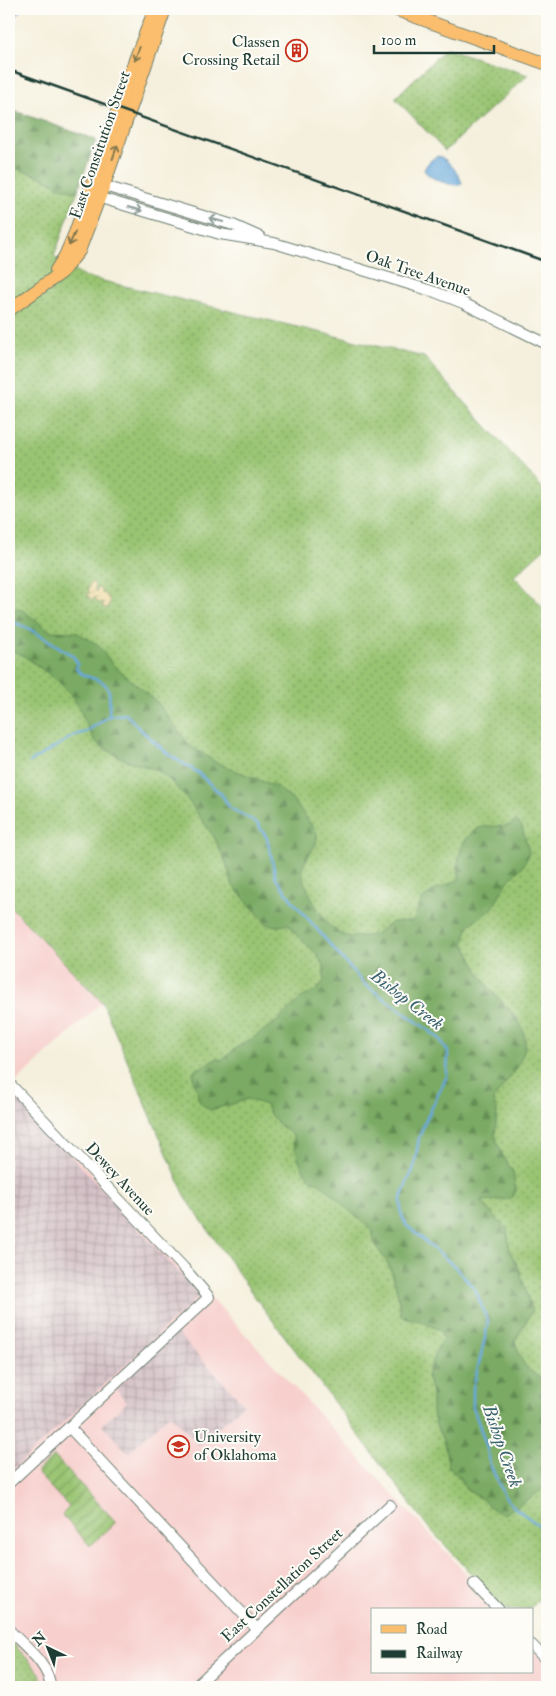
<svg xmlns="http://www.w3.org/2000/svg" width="556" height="1696" viewBox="0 0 556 1696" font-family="'IM FELL Double Pica',serif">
<defs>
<pattern id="industrial-grid" width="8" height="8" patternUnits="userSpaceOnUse" patternTransform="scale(1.25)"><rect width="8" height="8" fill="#d2bec4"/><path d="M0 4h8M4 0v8" fill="none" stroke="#aa9ca0"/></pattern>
<pattern id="grass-dots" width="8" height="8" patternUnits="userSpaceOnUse" patternTransform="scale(1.25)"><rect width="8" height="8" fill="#99c472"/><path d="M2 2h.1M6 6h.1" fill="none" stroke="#7ca05e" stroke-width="1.8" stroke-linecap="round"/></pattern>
<pattern id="forest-firs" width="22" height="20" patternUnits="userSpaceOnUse" patternTransform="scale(1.25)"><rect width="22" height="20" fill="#7aaa64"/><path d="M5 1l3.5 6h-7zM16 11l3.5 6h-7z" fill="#638c53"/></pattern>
<pattern id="sand-dots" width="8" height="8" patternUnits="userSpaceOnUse" patternTransform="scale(1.25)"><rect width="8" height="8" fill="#eeda9e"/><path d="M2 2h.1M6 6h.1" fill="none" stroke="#ccbc89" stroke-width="1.8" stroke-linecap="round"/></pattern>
<pattern id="garden-furrows" width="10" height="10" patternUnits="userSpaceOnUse" patternTransform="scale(1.25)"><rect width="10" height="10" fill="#99c472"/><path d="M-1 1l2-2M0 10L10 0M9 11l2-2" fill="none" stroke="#7ca05e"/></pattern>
</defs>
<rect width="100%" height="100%" fill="#fdfcf7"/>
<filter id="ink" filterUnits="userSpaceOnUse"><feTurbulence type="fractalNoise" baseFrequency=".02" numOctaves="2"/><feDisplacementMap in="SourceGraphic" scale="10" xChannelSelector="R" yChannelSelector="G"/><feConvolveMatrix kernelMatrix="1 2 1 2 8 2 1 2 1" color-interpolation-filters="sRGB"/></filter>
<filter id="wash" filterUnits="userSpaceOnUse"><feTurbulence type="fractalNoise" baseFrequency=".0096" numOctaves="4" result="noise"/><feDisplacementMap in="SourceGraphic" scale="20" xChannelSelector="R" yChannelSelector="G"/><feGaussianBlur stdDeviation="1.12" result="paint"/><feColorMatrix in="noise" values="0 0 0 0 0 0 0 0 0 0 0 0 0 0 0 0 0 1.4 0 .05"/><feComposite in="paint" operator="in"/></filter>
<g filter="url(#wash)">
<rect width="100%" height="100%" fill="#f5f0dd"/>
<path fill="#f7d0ce" d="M9,905L102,1002L10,1088L205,1291L500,1610H372V1672H532V1643L547,1659V1687H9Z"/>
<g fill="url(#industrial-grid)">
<path d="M18,1099L200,1295L9,1473V1107Z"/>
<path d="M177,1333L244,1404L199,1445L170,1414L128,1453L102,1425L127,1402L116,1389Z"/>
</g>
<g fill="url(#grass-dots)" stroke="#5c8053">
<path d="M446,48L528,75L445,151L395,98Z"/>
<path d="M9,109L96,140L54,256L82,276L424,357L547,493V546L514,576L547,612V1587C533,1610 532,1610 506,1610L428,1527L252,1293L186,1198L102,1002L9,905Z"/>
<path d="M9,1639L40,1673L43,1687H9Z"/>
</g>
<g fill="url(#forest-firs)" stroke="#4c744c">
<path d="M9,109L96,140L77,192L58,186L39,176L9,166Z"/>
<path d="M9,607L22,610L50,631L76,632L97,644L113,665L157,702L189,745L217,763L277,787L294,801L317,833L316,844L308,856L302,869L304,882L316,907L329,925L342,935L352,937L374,935L392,922L413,921L422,900L433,891L460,879C459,874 458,869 458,864C459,849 468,830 483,827C495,824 507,831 516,820L522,827L529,852L524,865L509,880L501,892L493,908L469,925L464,942C471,957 478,973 488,986C502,1005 528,1021 525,1047C523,1062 502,1088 493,1100L497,1111L495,1136L502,1154L513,1172L516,1191L510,1199L482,1201L490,1212L507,1229L510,1252L519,1268L532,1311L515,1341C521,1362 525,1372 547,1380V1485L536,1494L504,1514L495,1511L482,1499L470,1492L465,1488L459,1477L449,1468L444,1442L437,1428L432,1412V1392L427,1376L436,1351L443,1340L440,1330L420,1321L401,1316C399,1300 396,1282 389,1266C383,1254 372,1246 373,1231C365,1222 356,1216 346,1208C338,1201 332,1193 323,1186C320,1183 317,1182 313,1180C301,1173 294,1148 293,1135C281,1126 270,1119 266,1105L247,1099L233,1104L210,1110C199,1103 199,1102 197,1090C195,1081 192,1081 194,1071L216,1059L222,1060L241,1044L250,1040L276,1022L301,998L316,991L324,981V967L317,954L295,933L289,924L279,926L268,925L233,886L226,863L214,837L188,800L171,781L157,770L125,760L100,746L93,738L74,698L57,680L24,656L9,649Z"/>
</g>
<path fill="url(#sand-dots)" stroke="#868c69" d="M92,582L95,585V591H97V589L99,587L102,593L106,595L110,601L107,609L101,606L104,604L103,602L99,603L95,600L96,597L91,600L87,594L90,593L88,590L90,583Z"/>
<path fill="url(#garden-furrows)" stroke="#5c8053" d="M54,1456L116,1522L90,1546L62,1515L69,1507L36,1472Z"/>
<path fill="#67a8da" stroke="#437287" d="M438,156C448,158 459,174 462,183L460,185C450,186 429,179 424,170C427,163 432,158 438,156Z"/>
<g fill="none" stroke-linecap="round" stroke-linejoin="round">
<g stroke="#67a8da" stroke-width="2.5">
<path d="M9,22L21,9"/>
<path d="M9,622C22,621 60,648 73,656L78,664L76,668C85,682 104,674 109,692C110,699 109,708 109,716L126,714L141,730L168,754L197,772L222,795L230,808L257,823L267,838L276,878L291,899L364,984L431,1032L440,1039L448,1052L447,1076L424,1124L419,1138L414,1168L407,1182L401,1198V1213L406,1225L454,1266L475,1289L488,1322L485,1338L473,1388V1407L487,1448L490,1464L504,1496L515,1508L547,1531"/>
<path d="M30,762L75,735L86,732L109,716"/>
</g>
</g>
</g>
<g filter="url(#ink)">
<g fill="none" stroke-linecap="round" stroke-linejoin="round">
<defs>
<g id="minor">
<path d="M98,184L233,225L260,237"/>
<path d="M94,196L220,234L274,243L435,292L463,303L547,344"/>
<path d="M9,1083L184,1268L209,1297L9,1483"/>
<path d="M69,1427L257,1629"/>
<path d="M474,1584L499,1610"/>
<path d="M9,1630C23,1645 51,1666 50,1687"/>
<path d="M532,1645L547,1661"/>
<path d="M195,1687L390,1505"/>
</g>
<g id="major">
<path d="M394,9L547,64"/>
<path d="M56,270L65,256L75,233L136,57L155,9"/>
<path d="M9,310L61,273L79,251L104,185L165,9"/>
</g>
</defs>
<use href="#minor" stroke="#6a7c6f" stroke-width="12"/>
<use href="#major" stroke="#6a7c6f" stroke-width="14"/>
<use href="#minor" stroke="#fff" stroke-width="10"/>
<use href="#major" stroke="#fabe6e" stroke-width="12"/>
<path stroke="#1f3d34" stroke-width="2.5" d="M9,70L547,262"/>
</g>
<defs><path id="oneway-shaft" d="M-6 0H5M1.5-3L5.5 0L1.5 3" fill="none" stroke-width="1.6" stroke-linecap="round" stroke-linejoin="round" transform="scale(1.25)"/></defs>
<g stroke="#82774e">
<use href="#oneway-shaft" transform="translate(137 54) rotate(111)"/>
<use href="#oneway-shaft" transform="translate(115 152) rotate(-71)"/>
<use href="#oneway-shaft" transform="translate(72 239) rotate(114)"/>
</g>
<g stroke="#8f9e9a">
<use href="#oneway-shaft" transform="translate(135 209) rotate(16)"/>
<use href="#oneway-shaft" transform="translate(216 220) rotate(-164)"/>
</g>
</g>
<defs>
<symbol id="building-ring" viewBox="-11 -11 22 22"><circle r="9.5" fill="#fdfcf7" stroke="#c8321e" stroke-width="1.5"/><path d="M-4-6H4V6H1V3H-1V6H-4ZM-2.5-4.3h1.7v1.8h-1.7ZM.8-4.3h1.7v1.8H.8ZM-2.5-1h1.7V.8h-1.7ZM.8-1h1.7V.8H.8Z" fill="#c8321e"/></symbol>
<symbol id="university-ring" viewBox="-11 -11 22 22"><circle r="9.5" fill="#fdfcf7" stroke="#c8321e" stroke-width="1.5"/><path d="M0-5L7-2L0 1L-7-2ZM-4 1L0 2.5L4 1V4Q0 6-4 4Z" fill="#c8321e"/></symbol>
</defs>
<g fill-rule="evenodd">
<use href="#building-ring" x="284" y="38" width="25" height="25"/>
<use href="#university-ring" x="166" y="1434" width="25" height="25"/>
</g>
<g text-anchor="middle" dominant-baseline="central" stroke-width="4" stroke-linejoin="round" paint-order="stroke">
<g font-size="16" fill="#1f3d34" stroke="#fdfcf7" text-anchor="end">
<text x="280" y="42">Classen<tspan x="280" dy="18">Crossing Retail</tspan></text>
<text x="194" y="1437" text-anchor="start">University<tspan x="194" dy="18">of Oklahoma</tspan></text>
</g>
<g font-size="16" fill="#1f3d34" stroke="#fdfcf7">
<text transform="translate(100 145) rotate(-71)">East Constitution Street</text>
<text transform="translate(418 273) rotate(19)">Oak Tree Avenue</text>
<text transform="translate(120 1179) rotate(47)">Dewey Avenue</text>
<text transform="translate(282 1585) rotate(-43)">East Constellation Street</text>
</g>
<g font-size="18" font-style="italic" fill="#38626e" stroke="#fdfcf7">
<text transform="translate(407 1000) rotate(38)">Bishop Creek</text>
<text transform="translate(502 1446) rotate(71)">Bishop Creek</text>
</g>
</g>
<rect width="556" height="1696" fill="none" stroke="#fdfcf7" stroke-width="30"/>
<rect x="371" y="1608" width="162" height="65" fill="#fdfcf7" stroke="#a4b0a9"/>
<rect x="381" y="1625" width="25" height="8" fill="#fabe6e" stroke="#a4b0a9"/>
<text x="416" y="1634" font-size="15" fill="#1f3d34">Road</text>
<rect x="381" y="1650" width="25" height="8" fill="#1f3d34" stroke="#a4b0a9"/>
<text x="416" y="1658" font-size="15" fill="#1f3d34">Railway</text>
<g transform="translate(48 1648) rotate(317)" stroke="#fdfcf7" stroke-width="4" paint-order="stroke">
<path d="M0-4L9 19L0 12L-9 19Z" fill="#1f3d34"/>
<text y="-8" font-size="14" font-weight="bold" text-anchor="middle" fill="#1f3d34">N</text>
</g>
<path d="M374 45v8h120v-8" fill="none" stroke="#1f3d34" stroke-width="2.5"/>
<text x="381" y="45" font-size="15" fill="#1f3d34" stroke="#fdfcf7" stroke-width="4" paint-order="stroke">100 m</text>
</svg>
